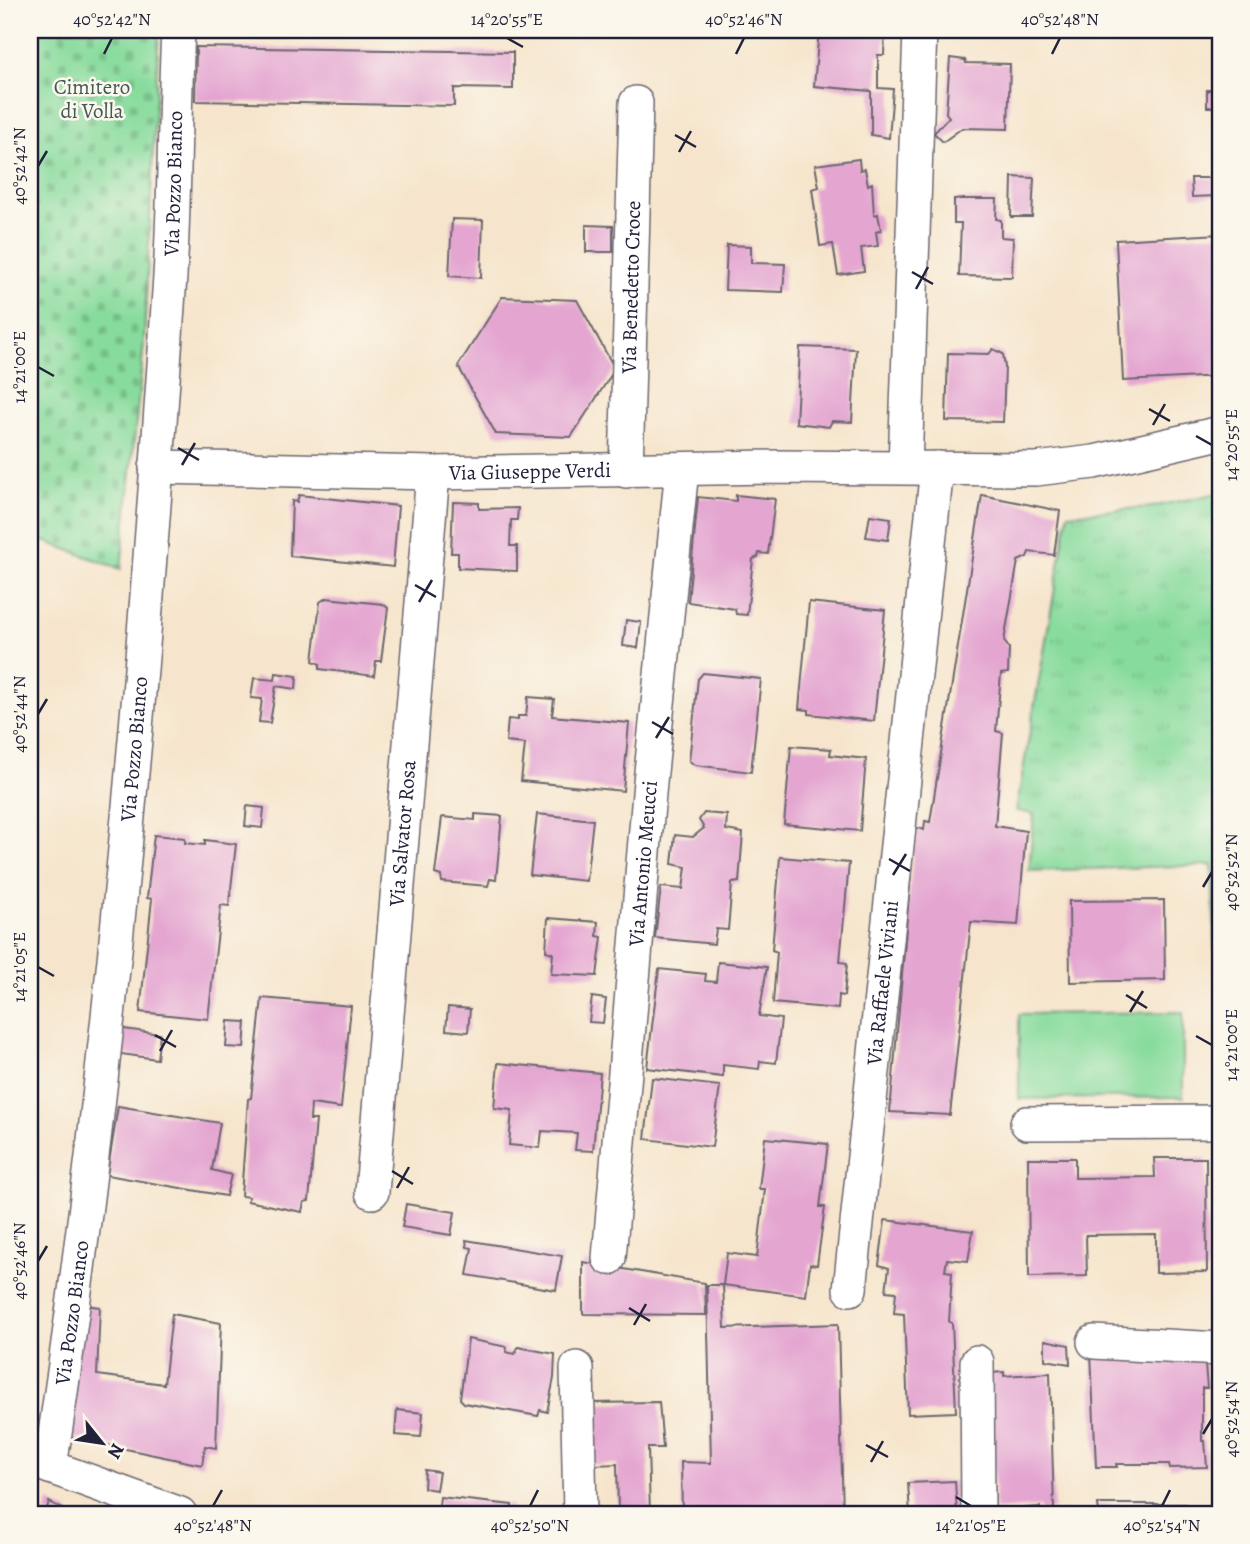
<svg xmlns="http://www.w3.org/2000/svg" width="1250" height="1544" viewBox="0 0 1250 1544" font-family="Alegreya,serif">
<defs>
<pattern id="cemetery-stones" width="16" height="16" patternUnits="userSpaceOnUse" patternTransform="scale(1.75)"><rect width="16" height="16" fill="#87db9c"/><path d="M2 7V4a2 2 0 0 1 4 0v3zM10 15v-3a2 2 0 0 1 4 0v3z" fill="#74bc87"/></pattern>
<pattern id="park-tufts" width="24" height="20" patternUnits="userSpaceOnUse" patternTransform="scale(1.75)"><rect width="24" height="20" fill="#87db9c"/><path d="M3 7l-1-3M5 7V3M7 7l1-3M15 17l-1-3M17 17v-4M19 17l1-3" fill="none" stroke="#74bc87"/></pattern>
</defs>
<rect width="100%" height="100%" fill="#fbf7ec"/>
<filter id="ink" filterUnits="userSpaceOnUse"><feTurbulence type="fractalNoise" baseFrequency=".0143" numOctaves="2"/><feDisplacementMap in="SourceGraphic" scale="14" xChannelSelector="R" yChannelSelector="G"/><feConvolveMatrix kernelMatrix="1 2 1 2 8 2 1 2 1" color-interpolation-filters="sRGB"/></filter>
<filter id="wash" filterUnits="userSpaceOnUse"><feTurbulence type="fractalNoise" baseFrequency=".00686" numOctaves="4" result="noise"/><feDisplacementMap in="SourceGraphic" scale="28" xChannelSelector="R" yChannelSelector="G"/><feGaussianBlur stdDeviation="1.57" result="paint"/><feColorMatrix in="noise" values="0 0 0 0 0 0 0 0 0 0 0 0 0 0 0 0 0 1.4 0 .05"/><feComposite in="paint" operator="in"/></filter>
<g filter="url(#wash)">
<rect width="100%" height="100%" fill="#f6e5cc"/>
<path fill="#87db9c" stroke="#547e6c" stroke-width="2" d="M1183,1012V1097L1019,1099V1014Z"/>
<path fill="url(#cemetery-stones)" stroke="#547e6c" stroke-width="2" d="M30,30H159L144,343L121,569L30,536Z"/>
<path fill="url(#park-tufts)" stroke="#547e6c" stroke-width="2" d="M1218,493L1214,724L1220,725V949L1215,950L1212,865L1029,871L1034,814L1016,811L1068,514L1151,507Z"/>
<g id="blocks">
<g fill="#e4a6d1">
<path d="M819,30H885L884,55H878V88L893,89L889,138L871,135V91L814,86Z"/>
<path d="M196,47L513,52V89L454,88V106L195,101Z"/>
<path d="M950,58L965,60L966,63L1010,64L1008,129L962,128L943,142L934,133L949,117L946,113Z"/>
<rect x="1207" y="90" width="13" height="17"/>
<path d="M859,159L860,170L865,169L868,185L872,183L874,215L878,214L881,230L876,232L878,246L861,248L864,271L838,275L833,244L820,246L812,189L819,187L815,165Z"/>
<path d="M1012,177L1034,178L1032,217H1011Z"/>
<path d="M1191,178H1216L1217,196L1192,197Z"/>
<path d="M954,199H997L996,219L1001,220V237L1013,238L1012,277L959,276L961,223H954Z"/>
<path d="M452,219L483,220L481,278L449,276Z"/>
<path d="M586,225L613,226V252H586Z"/>
<path d="M1220,234V376L1123,381L1116,240Z"/>
<path d="M727,245L751,246V263L785,264L783,292L725,290Z"/>
<path d="M502,297L577,300L615,369L571,437L496,434L458,366Z"/>
<path d="M800,347L856,349L852,422L832,421L829,427L796,423Z"/>
<path d="M993,349L1003,354L1005,367L1003,422L946,421L948,353L989,354Z"/>
<path d="M299,495L398,506L393,567L290,556L292,501L297,502Z"/>
<path d="M736,495L775,499L768,554L759,553L758,557L753,559L747,615L736,614L735,609L688,602L698,497L736,501Z"/>
<path d="M982,495L1060,511L1054,555L1029,552L1027,557L1018,561L1004,641L1009,648L1008,673L1001,674L996,731L1003,733L995,826L1026,831L1018,925L971,922L950,1115L890,1112L915,827L924,830L925,821L930,822Z"/>
<path d="M453,502L479,503V509L518,508L517,520H511L510,546H517V571L458,568V553H451Z"/>
<path d="M870,515L891,518L888,540L866,537Z"/>
<path d="M326,598L383,604L388,608L381,661H376L374,676L320,669V664L313,661L320,602Z"/>
<path d="M809,602L885,610L874,721L809,714V710L799,709Z"/>
<path d="M626,620L641,622L638,648L623,646Z"/>
<path d="M276,673L297,676L296,689L276,686L270,723L259,722L262,699L251,698L254,678L275,680Z"/>
<path d="M703,673L761,679L751,772L695,765L689,761L698,679Z"/>
<path d="M528,697L554,699L552,716L629,723L623,791L521,781L525,744L506,742L508,719L518,720V716H526Z"/>
<path d="M791,746L831,749L830,755L866,759L860,831L784,824Z"/>
<path d="M247,806L264,808L262,828L245,826Z"/>
<path d="M704,813L727,815L726,830L743,833L739,882L732,883L728,930L716,929L714,944L655,938L661,887L683,889L686,867L672,864L675,835L693,837L704,828L699,820Z"/>
<path d="M475,814L502,816L496,880L490,879L488,886L442,882L441,876L435,874L442,817L475,820Z"/>
<path d="M537,814L593,820L586,881L530,875Z"/>
<path d="M154,835L185,838V843L205,845V840L236,844L229,906L221,905L208,1019L140,1012L152,899L147,898Z"/>
<path d="M780,857L849,863L840,962L847,963L844,996L839,995L838,1009L773,1003L777,952L772,950Z"/>
<path d="M1215,864H1220V920H1216Z"/>
<path d="M1164,900L1165,980L1070,982L1069,901Z"/>
<path d="M548,918L598,922L597,936L602,937L597,976L551,974L553,953L546,951Z"/>
<path d="M718,962L767,967L759,1016L781,1019L776,1063L760,1061L759,1069L723,1065V1077L647,1068L659,969L706,974L705,981L716,982Z"/>
<path d="M592,997L606,999L603,1023L589,1022Z"/>
<path d="M262,998L351,1006L341,1108L311,1104L310,1120H316L309,1201L304,1202L302,1212L247,1201L249,1197L241,1196L248,1099L251,1098Z"/>
<path d="M448,1007L470,1009L468,1032L446,1030Z"/>
<path d="M228,1021L246,1022L244,1048L226,1047Z"/>
<path d="M117,1028L160,1034L157,1059L114,1053Z"/>
<path d="M498,1063L600,1073L593,1151L575,1150L577,1133L542,1131L540,1148L509,1145L512,1110L494,1108Z"/>
<path d="M652,1078L720,1086L712,1147L645,1139Z"/>
<path d="M118,1106L220,1123L212,1170L231,1175L226,1196L107,1175Z"/>
<path d="M765,1138L828,1144L820,1207H825L817,1265L810,1264L806,1296L723,1285L727,1253L757,1257L765,1189H759Z"/>
<path d="M1028,1158H1075V1178L1155,1177L1154,1158H1206L1207,1272L1156,1273V1234L1086,1235L1087,1276L1029,1277Z"/>
<path d="M406,1204L455,1212L451,1235L402,1227Z"/>
<path d="M885,1220L973,1231L968,1261L947,1259L945,1271L952,1272L949,1322L952,1323L956,1412L908,1414L904,1314L894,1313L896,1292L886,1291L889,1268L879,1265Z"/>
<path d="M466,1240L562,1256L556,1290L467,1275L472,1248L467,1247Z"/>
<path d="M583,1262L705,1283L706,1315L583,1314Z"/>
<path d="M707,1285H723L725,1328L838,1324L843,1514H682L681,1462L711,1463Z"/>
<path d="M83,1305L100,1307L97,1375L164,1384L172,1314L221,1323L216,1448L205,1446L202,1465L64,1436Z"/>
<path d="M468,1339L507,1347L506,1352L515,1354L518,1347L555,1354L554,1378L547,1412L540,1410L538,1416L464,1403L460,1399Z"/>
<path d="M1045,1340L1069,1345L1070,1364L1045,1360Z"/>
<path d="M1091,1352L1204,1353L1207,1388H1202V1441H1205L1207,1467L1170,1468L1169,1464H1116L1117,1467H1096Z"/>
<path d="M1004,1372V1376L1050,1373L1054,1509L1040,1511V1507L995,1510L991,1373Z"/>
<path d="M659,1402L663,1448H648L650,1514H618L617,1464L593,1465L590,1403Z"/>
<path d="M397,1410L423,1413L421,1437L395,1435Z"/>
<path d="M425,1470L439,1472L436,1490L424,1488Z"/>
<path d="M955,1481L957,1514H910L908,1483Z"/>
<path d="M440,1497L512,1505V1514H438Z"/>
<path d="M49,1502L69,1512V1514H45Z"/>
<path d="M1098,1504H1186V1514H1099Z"/>
</g>
</g>
</g>
<g filter="url(#ink)">
<use href="#blocks" fill-opacity="0" stroke="#6c666e" stroke-width="2"/>
<g fill="none" stroke-linecap="round" stroke-linejoin="round">
<defs>
<g id="minor">
<path id="s1" d="M156,467L433,473L777,467L1036,469L1094,462L1220,433"/>
<path d="M905,467L920,30"/>
<path id="s2" d="M626,471L636,103"/>
<path d="M1027,1123L1220,1122"/>
<path id="s3" d="M372,1192L433,473"/>
<path id="s4" d="M609,1258L650,782L682,469"/>
<path id="s5" d="M850,1289L937,468"/>
<path d="M1094,1342L1220,1349"/>
<path d="M977,1362L978,1514"/>
<path d="M577,1368L580,1514"/>
<path d="M31,1460L180,1514"/>
<path id="s6" d="M50,1467C110,1072 144,674 170,276C175,194 174,112 178,30"/>
</g>
</defs>
<use href="#minor" stroke="#6c666e" stroke-width="36"/>
<use href="#minor" stroke="#fff" stroke-width="33"/>
</g>
</g>
<path fill="none" stroke="#22223b" stroke-width="2.5" d="M507,38L523,47M104,54L112,38M736,54L744,38M1052,54L1060,38M675,135L696,147M679,152L691,131M38,166L47,151M912,272L933,284M916,289L928,267M38,367L54,376M1149,409L1170,421M1153,425L1165,404M1196,436L1212,445M178,448L199,460M182,465L195,443M415,585L436,597M419,602L432,580M38,714L47,699M652,722L673,734M656,738L669,717M889,859L910,871M893,875L906,854M1203,887L1212,872M38,967L54,976M1126,995L1147,1008M1130,1012L1143,991M155,1035L176,1047M1196,1036L1212,1045M160,1051L172,1030M392,1171L413,1184M397,1188L409,1167M38,1261L47,1246M629,1308L650,1321M634,1325L646,1304M1203,1434L1212,1419M866,1445L888,1457M871,1462L883,1441M956,1497L971,1506M213,1506L222,1490M530,1506L538,1490M1162,1506L1170,1490"/>
<g text-anchor="middle" dominant-baseline="central" stroke-width="5" stroke-linejoin="round" paint-order="stroke">
<g font-size="21" fill="#405a58" stroke="#fbf7ec">
<text x="92" y="87">Cimitero<tspan x="92" dy="24">di Volla</tspan></text>
</g>
<g font-size="21" fill="#22223b" stroke="#fbf7ec">
<text stroke="none"><textPath href="#s6" startOffset="1290">Via Pozzo Bianco</textPath></text>
<text stroke="none"><textPath href="#s2" startOffset="184">Via Benedetto Croce</textPath></text>
<text stroke="none"><textPath href="#s1" startOffset="374">Via Giuseppe Verdi</textPath></text>
<text stroke="none"><textPath href="#s6" startOffset="723">Via Pozzo Bianco</textPath></text>
<text stroke="none"><textPath href="#s3" startOffset="360">Via Salvator Rosa</textPath></text>
<text stroke="none"><textPath href="#s4" startOffset="396">Via Antonio Meucci</textPath></text>
<text stroke="none"><textPath href="#s5" startOffset="308">Via Raffaele Viviani</textPath></text>
<text stroke="none"><textPath href="#s6" startOffset="156">Via Pozzo Bianco</textPath></text>
</g>
</g>
<rect width="1250" height="1544" fill="none" stroke="#fbf7ec" stroke-width="77"/>
<g transform="translate(102 1443) rotate(120)" stroke="#fbf7ec" stroke-width="5" paint-order="stroke">
<path d="M0-5L12 26L0 18L-12 26Z" fill="#22223b"/>
<text y="-10" font-size="19" font-weight="bold" text-anchor="middle" fill="#22223b">N</text>
</g>
<rect x="38" y="38" width="1174" height="1468" fill="none" stroke="#22223b" stroke-width="2.5"/>
<g font-size="18" text-anchor="middle" fill="#22223b">
<text x="112" y="25">40°52'42"N</text>
<text x="507" y="25">14°20'55"E</text>
<text x="744" y="25">40°52'46"N</text>
<text x="1060" y="25">40°52'48"N</text>
<text transform="translate(19 166) rotate(-90)" y="6">40°52'42"N</text>
<text transform="translate(19 367) rotate(-90)" y="6">14°21'00"E</text>
<text transform="translate(1231 445) rotate(-90)" y="6">14°20'55"E</text>
<text transform="translate(19 714) rotate(-90)" y="6">40°52'44"N</text>
<text transform="translate(1231 872) rotate(-90)" y="6">40°52'52"N</text>
<text transform="translate(19 967) rotate(-90)" y="6">14°21'05"E</text>
<text transform="translate(1231 1045) rotate(-90)" y="6">14°21'00"E</text>
<text transform="translate(19 1261) rotate(-90)" y="6">40°52'46"N</text>
<text transform="translate(1231 1419) rotate(-90)" y="6">40°52'54"N</text>
<text x="213" y="1531">40°52'48"N</text>
<text x="530" y="1531">40°52'50"N</text>
<text x="971" y="1531">14°21'05"E</text>
<text x="1162" y="1531">40°52'54"N</text>
</g>
</svg>
